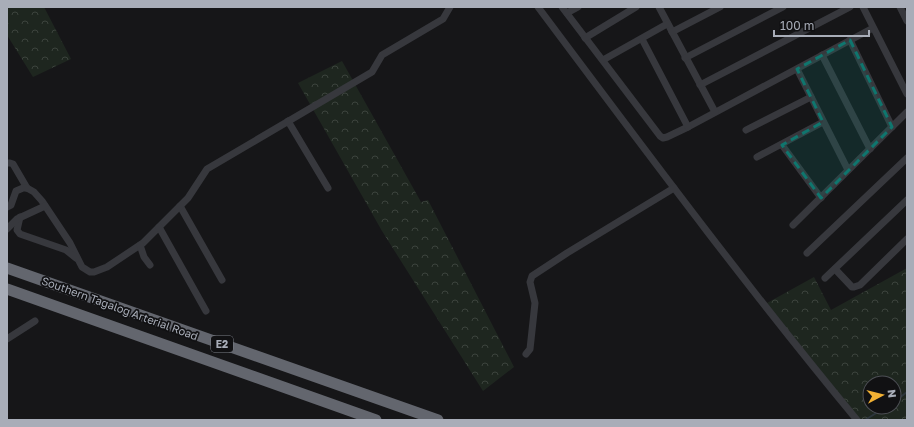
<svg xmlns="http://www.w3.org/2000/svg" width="914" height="427" viewBox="0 0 914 427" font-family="'Golos Text',sans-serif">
<defs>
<pattern id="forest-crowns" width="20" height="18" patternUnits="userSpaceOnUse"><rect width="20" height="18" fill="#1e261f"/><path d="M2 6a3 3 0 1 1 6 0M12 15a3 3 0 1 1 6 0" fill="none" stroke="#3c433d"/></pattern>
</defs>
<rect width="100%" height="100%" fill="#161618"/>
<g fill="url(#forest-crowns)" fill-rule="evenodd">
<path d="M7,7H44L71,59L33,77L7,35Z"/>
<path d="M342,61L421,202L428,200L514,367L483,391L382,231L298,83Z"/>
<path d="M907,268V418L903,420H859L767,303L814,277L831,310ZM870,383H894V407H870Z"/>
</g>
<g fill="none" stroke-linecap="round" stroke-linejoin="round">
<g stroke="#2c353c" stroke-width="2">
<path d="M894,402L907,392"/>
<path d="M865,420L886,407"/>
</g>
<g stroke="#37383d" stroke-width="7">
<path d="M538,7C642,146 746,286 857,420"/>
<path d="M562,7L660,136L663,138L667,137L688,127L873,28"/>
<path d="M659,7L715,112"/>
<path d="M863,7L907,94"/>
<path d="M900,7L907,21"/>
<path d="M567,13L578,7"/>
<path d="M672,32L720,7"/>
<path d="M585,38L636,7"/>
<path d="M642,39L688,127"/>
<path d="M850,40L892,127"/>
<path d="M822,55L870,149"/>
<path d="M685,58L783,7"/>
<path d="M603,60L667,24"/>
<path d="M797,69L848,170"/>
<path d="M700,85L850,7"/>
<path d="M288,121L328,188"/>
<path d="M746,130L811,97"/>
<path d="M782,145L821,198"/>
<path d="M757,157L823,122"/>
<path d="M7,163H10L13,164L27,188"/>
<path d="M180,206L222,280"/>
<path d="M7,207L11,205L16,191L23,188H27L34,192L42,201L70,243L82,267L90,272H94L107,267L143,243L188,198L207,169L372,72L382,55L443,19L450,7"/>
<path d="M20,217L17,230L20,234L66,250L76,258"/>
<path d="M793,225L907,112"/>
<path d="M159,227L206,311"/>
<path d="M7,229L17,219L45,206"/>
<path d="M140,245L144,257L150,265"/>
<path d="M807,253L907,158"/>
<path d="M835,269L852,287H854L860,285L907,239"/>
<path d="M825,278L907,200"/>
<path d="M7,339L35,321"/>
<path d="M526,354L530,349L535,303L530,282L532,276L567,253L674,188"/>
</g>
<g stroke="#63666e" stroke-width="11">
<path d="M7,268L438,420"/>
<path d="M7,289L376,420"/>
</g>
</g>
<path fill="#0f766e" fill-opacity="0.2" stroke="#0f766e" stroke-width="3" stroke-dasharray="8 5" stroke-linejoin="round" d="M850,40L892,127L821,198L782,145L823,122L797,69Z"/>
<g text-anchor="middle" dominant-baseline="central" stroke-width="3.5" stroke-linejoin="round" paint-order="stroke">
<rect fill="#111113" stroke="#7b7e86" stroke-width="1" x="211" y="336" width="22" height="16" rx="3"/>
<g font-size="10" font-weight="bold" fill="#a8adb8">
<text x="222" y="344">E2</text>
</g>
<g font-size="11" fill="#a8adb8" stroke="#111113">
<text transform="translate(120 308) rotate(20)">Southern Tagalog Arterial Road</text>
</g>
</g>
<rect width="914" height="427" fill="none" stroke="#a8adb8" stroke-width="16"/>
<g transform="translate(882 395) rotate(83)"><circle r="19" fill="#111113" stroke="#4d4f55"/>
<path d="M0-3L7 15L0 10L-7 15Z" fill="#f2b134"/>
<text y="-6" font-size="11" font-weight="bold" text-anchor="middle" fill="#a8adb8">N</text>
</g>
<path d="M774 30v6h95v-6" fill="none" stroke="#a8adb8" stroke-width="2"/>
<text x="780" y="30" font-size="12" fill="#a8adb8" stroke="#111113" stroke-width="3" paint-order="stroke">100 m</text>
</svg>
